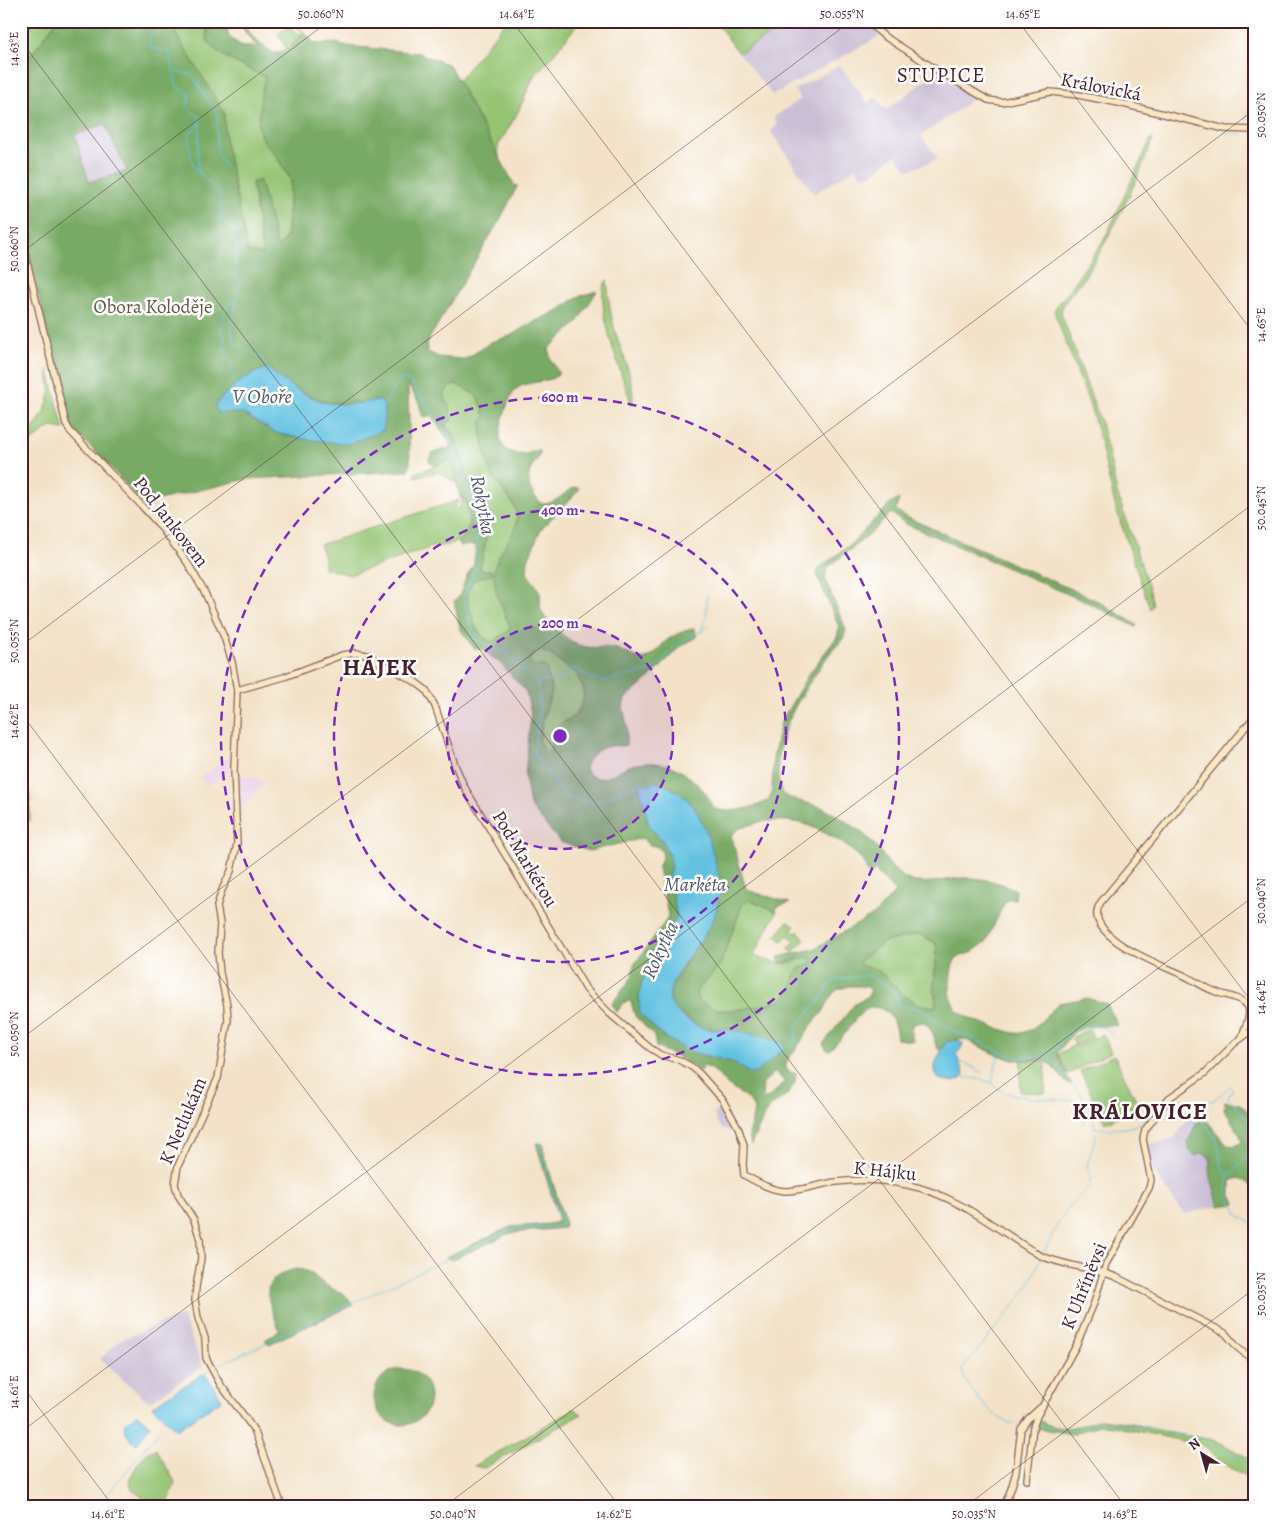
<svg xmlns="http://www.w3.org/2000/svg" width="1275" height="1527" viewBox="0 0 1275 1527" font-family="Alegreya,serif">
<rect width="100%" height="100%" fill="#fff"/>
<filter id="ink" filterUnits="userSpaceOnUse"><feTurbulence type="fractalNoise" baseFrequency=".02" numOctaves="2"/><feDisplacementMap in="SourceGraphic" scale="10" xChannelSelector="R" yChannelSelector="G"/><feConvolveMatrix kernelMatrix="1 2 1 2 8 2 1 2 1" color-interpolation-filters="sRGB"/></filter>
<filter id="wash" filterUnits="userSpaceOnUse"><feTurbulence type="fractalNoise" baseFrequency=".0096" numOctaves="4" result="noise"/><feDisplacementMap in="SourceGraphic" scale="20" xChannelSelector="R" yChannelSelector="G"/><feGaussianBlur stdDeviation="1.12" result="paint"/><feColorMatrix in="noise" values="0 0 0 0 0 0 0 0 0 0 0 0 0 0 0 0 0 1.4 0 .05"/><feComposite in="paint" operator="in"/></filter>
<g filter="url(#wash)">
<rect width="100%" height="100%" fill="#f3e2c7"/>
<g fill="#ecd1ea">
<path d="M231,755L230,769L208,786L201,777Z"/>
<path d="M243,775L256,777L264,783L239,810L238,800L240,792L238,778Z"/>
</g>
<g fill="#cbbfd5">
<path d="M793,21H864L880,36L772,95L739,53Z"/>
<path d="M840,65L867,103L875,97L886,110L938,71L976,97L921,136L938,158L929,163L908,170L896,155L871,174L862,176L855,168L814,194L771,132L777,124L774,117L801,99L794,90Z"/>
<path d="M105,124L127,172L89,182L75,135Z"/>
<path d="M722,1108L735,1133L723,1130L717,1122L714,1114Z"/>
<path d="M1191,1113L1197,1122L1194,1131L1202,1153L1210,1157L1209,1170L1219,1206L1184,1214L1157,1177L1148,1155L1147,1145L1175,1138Z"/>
<path d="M182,1315L203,1367L149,1402L100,1359L120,1340Z"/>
</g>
<g fill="#95c473" stroke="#70724f">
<path d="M33,21H56L21,69V42Z"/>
<path d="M168,21H207V38L222,54L265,77L258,124L260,135L276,156L291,180L286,237L278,249L259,181L252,183L263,255L248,252L225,141L224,112Z"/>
<path d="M506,21H580L549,60L534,76L518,112L498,146L499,157L458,81Z"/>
<path d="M715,21H793L739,53Z"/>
<path d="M294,24L305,33V34L303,33L287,50L278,34L291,26L300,35L303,32Z"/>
<path d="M1151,138L1153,139C1135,187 1112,234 1084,278C1077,288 1062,301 1061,313L1101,423L1109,455L1117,493L1150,591L1153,606L1150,609L1116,509L1098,433L1089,403L1054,311L1059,302L1067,294L1105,238Z"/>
<path d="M607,280C609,294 609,309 613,323C619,349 637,380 632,407C623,376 600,321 603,290C603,287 605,283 607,280Z"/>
<path d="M48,369L64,429L52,427L46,430L21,451V442C34,429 47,412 50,393C51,386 48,377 48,369Z"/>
<path d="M457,384L477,393L485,416L482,421C484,438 486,463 493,477C501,490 512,499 517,514L505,616L510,627L506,633L492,642C474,635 461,602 471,584C475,577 484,574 490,570H480L486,539L480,521L476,490L469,485L458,447L452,431L447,428L445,424L449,418V412L432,389Z"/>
<path d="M455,456L461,486L438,472L415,477V473L438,465Z"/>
<path d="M465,498L469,519V526L464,537L459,541L447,545L432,547L350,575L324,568V557L319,545L459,500L455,506L457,508H460L462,499Z"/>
<path d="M539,651C547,651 553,657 560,662C565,665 572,668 576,673C592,690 582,716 561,723L552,749L545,754L539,742L543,718L552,691L529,661L532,655Z"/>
<path d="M21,775C33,784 30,807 30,821L21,807Z"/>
<path d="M747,900H750L777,911L754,955C766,960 780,966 793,962C799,960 803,957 808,957L810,958L811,963L796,972C794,982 792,992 783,999C776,1004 731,1012 722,1010C712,1009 696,1003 696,992L720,965L743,903Z"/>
<path d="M788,921L795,926L792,930L796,933L798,931L805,939L793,952L788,949L795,941L788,935L782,941L776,936Z"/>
<path d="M919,934L936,943C938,959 934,972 934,988C934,997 937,997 935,1007L921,1005L906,997L880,972L861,965L858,961L884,942Z"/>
<path d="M1089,1029L1093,1037L1076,1045V1047L1103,1034L1111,1052L1068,1074L1058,1054L1075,1045L1072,1038Z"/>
<path d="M1114,1055L1139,1106L1105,1123L1080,1071Z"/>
<path d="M1021,1060L1046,1061L1045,1093L1020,1092Z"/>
<path d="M574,1409L582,1414L484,1468L474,1466Z"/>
<path d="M1100,1419L1131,1423L1168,1433L1210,1439L1221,1443L1254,1462V1479C1240,1474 1225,1465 1214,1456C1209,1451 1209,1448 1202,1445L1109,1425H1099L1073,1434L1037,1428L1036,1424L1040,1421C1061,1433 1080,1427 1100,1419Z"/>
<path d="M156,1449L175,1482L171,1495L164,1506H152L132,1489L129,1482C135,1469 140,1453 156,1449Z"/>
</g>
<g fill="#78aa65" stroke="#616448" fill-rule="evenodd">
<path d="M56,21H168L224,112L225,141L248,252L263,255L252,182L260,181L278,249L286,237L291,180L276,156L264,141L258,128L261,95L265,77C250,69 215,56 208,41C206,35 207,28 207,21H228L226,24L229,37L243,47H258L247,35L239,21H241C250,36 260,45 275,53C289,50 296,45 303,32L312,40V44L337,43L348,46L419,53L449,65L515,186L517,185V187L502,216L429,339L427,346V351L438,357L465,359L469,357L491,342L510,336L526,326L561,309L577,297L597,291L576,324L549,348L550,358L558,372V375C545,385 526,379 514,391C508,399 500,426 500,436C501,455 523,458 536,450L540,451C540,457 537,460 533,465C524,480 530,493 542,504C559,504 566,488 578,487L579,490L541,529L528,560L527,573C531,580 537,585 540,593C541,599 539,606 542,612C546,622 571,644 582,646C593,649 603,646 613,648C624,650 636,662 649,657C656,654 660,646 666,641C673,635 684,631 694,628L697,637L678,648L655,673L625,699L623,707L627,726L626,745C621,747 616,745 610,746C598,748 587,757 585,769C598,789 615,771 629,766C641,761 663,762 675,768C685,772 698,784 705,792C709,797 711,803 715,809C733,814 751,808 768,801L772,792L773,758L781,722L808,675L837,637L839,627L817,576L818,569L851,544L890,504L899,499L896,510L906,517L1098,601L1137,625L1136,627L1093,605L906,524L891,513L871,533L827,568L825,579L846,630C845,640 833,649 827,657C810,682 792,706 783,736C779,749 775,780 782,792C788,801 813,803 823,808C839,816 857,827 870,840C886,855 892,877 916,882C930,884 947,879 962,878C980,877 1000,882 1016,890L1015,899H1009L1005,902L986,942L971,953L956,958C951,967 951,975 950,984C950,992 951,1004 957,1010C967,1020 1000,1029 1014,1033H1022L1033,1029L1059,1003L1087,998L1107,1004L1118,1025L1086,1027L1074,1032L1057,1053L1071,1084H1068L1045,1059L1013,1060L993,1053L964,1039L946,1042L942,1051C932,1047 937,1040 932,1032C930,1028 926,1025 923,1022L914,1024L911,1028L913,1041L897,1039C896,1029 894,1018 885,1011C866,998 852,1024 843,1036C839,1041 834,1046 829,1051L827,1050L823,1044L854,1005L868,996L871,990L866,986H849L837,990L832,995L823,1012L810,1027L801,1042L788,1059L786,1064V1069L792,1073H796L795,1083L788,1094L770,1107L765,1114L751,1145L749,1136L754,1111C753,1098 733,1091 725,1083C721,1079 719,1074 714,1071C711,1068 707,1067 703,1066L700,1071L678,1057L656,1047L654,1036L635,1016L631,1002L629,1001L624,1003L616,1013L612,1004L632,977L634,965L667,919L668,915L658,868L663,855C660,846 656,846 648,845L643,838L589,851L560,842L530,806L525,776L531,713L526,692L502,665L483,650L474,648L460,629L454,601L459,597L467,575L474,565L476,545L460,546L457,542C474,532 469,515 465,499L460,498L452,462L449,460L434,466L430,463L429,459L432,453L450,448V442L431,415L423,418L419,403L408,384L410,464L408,471L247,479L146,503L140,501L106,462L70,427L21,224V69ZM105,124L127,171L89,182L75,135ZM254,372L278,379L303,393L329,403H360L380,400L303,439L276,433L242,413L224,393ZM456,384C477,397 477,391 485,416L482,421L481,427C484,443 485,464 494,478C502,490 514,500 517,513C520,534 495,551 494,573C493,593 504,609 510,627L506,633L492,642C478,637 475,627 471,614C467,601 465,592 474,580L492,574V571L480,570L486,539L480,521L476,490L473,486L469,485C465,468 460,450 452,433C450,430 447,428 445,424L446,422L451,421L450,408L446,402L445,394L448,388ZM539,651L549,654L576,673L585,692L581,707L574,717L561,723L555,729L550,743L552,749L545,754L539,742L543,718L552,691L546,668L543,666H534L529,661L532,655ZM639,784L670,786L693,806L703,938L692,952L672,985L669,996L671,1004L677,1011L694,1024L704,1028L737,1031L780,1042L751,1074L733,1062L720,1058L704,1056L663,1037L643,1017L639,998L642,982L649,964L677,917L669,876L671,863L669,855L662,840L649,826ZM763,821C774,821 784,820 795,822C813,824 868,852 867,873L871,874L875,870L895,892L875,914L814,949L778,957L780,963C790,963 804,956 810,958L811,963L798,969C793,980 793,992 782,999C776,1004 731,1012 722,1010C712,1008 696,1003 696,992L720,965L743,903L750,900L776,911L778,906L790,903L750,891L746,888L744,882L731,836L738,829ZM919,934L936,943C938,959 934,972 934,987C934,996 937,998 935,1007L921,1005L906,997L880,972L861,965L859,961L884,942ZM775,1072L785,1082L769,1097L762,1099L763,1083Z"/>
<path d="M1225,1101L1240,1104L1250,1113L1254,1114V1188C1244,1181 1243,1175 1231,1181V1196L1236,1204L1219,1206L1209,1170L1210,1157L1202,1153L1196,1156L1189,1150L1188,1142L1197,1122L1207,1121L1227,1145C1232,1146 1238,1146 1242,1141L1240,1135L1224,1109Z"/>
<path d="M536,1143L543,1144V1149L565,1224L564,1228L510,1233L452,1260L446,1257L510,1227L551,1224L558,1221V1217Z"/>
<path d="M296,1269C312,1270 313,1276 324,1284C336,1292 346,1291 353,1305L269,1344L265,1340L278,1332L279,1329C268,1298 255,1280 296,1269Z"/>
<circle cx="402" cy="1397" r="28"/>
</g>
<g fill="#64c2e2" stroke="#577086">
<path d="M268,368C282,382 309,399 329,403C345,406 364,403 380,400L384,406L383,430L349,444L303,439L276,433L242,413H218L215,406C228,388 246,374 268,368Z"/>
<path d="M655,782C670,786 682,793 693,806C705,821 718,865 719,885C720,894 717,907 715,915C709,938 658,983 672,1005C679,1017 699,1029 713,1030C721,1030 728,1029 736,1031C751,1033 766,1038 780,1042L785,1046L784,1049L757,1072L751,1074L732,1062L691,1052L664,1037L643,1017L640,1012L639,998L642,982L649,964L677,917L669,876L671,863L669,855L662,840L649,826L639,784L650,785Z"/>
<path d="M956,1040L963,1043L961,1049L956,1054L964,1074L962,1078L954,1082L939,1079C929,1065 940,1056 946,1042Z"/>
<path d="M203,1374L207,1376L222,1400L176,1430L152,1406Z"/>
<path d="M137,1414L150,1425L137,1444C129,1441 125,1432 124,1424Z"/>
</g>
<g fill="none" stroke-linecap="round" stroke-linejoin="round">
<g stroke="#64c2e2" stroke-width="1">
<path d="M154,21L158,32L150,36V48L169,52L177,87L190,94L187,107L199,116C202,133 193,161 202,176C206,182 214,187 220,192V221L237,232L235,264L239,283L231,332L235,344L262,358L268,370"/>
<path d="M175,72L192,74L218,116L216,133L218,153L225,167"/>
<path d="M1246,120L1254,85"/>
<path d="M199,123L194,131H190C189,147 189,164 201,175"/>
<path d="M1225,133L1243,134"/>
<path d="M235,379L229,373L232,366L229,355L223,344L225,337L221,332C222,321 223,311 230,302H236"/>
<path d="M408,380L426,403L454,445L467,483L477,528L476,563L465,595L473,638L508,654L518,666L537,682L540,699L534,755L566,797L596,803L641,783L646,784"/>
<path d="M384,406L392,390L402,379L407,380"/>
<path d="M461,465L467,461"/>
<path d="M701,632L706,619L707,596"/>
<path d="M537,682L558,679L575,668L591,678L603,681L649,671L658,666L677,645L710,626"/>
<path d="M784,1047H791L795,1042L797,1026L819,1001L830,984L836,980L868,975L894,991L898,1005L921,1009L947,1028L1016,1058L1045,1057L1052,1059C1064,1074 1097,1108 1094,1128C1106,1129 1125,1130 1136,1125C1144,1121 1147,1113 1157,1112"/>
<path d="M999,1052L992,1083C1005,1103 1062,1096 1084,1103"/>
<path d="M1046,1056C1060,1049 1060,1039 1070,1032C1076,1027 1099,1025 1105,1028C1109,1030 1110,1033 1113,1037"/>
<path d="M958,1062L968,1064L984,1074"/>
<path d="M961,1077L979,1079L992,1083"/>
<path d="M1165,1108L1173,1101L1188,1104L1196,1116L1206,1124L1217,1141L1222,1167L1228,1175V1193L1239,1216L1254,1224"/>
<path d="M1194,1110L1202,1103L1214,1100L1230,1086L1233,1089L1228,1097L1250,1122L1251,1140L1245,1161L1229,1175"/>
<path d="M1083,1123L1090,1110"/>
<path d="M1043,1254L1060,1220L1071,1205L1088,1187L1091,1177L1087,1165L1096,1137L1095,1133"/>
<path d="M214,1367L510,1230L524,1228L560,1227L562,1225L549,1182L540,1141"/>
<path d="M206,1377L208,1370"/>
<path d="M1014,1424C996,1423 964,1386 962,1369L1009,1312L1029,1285L1041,1258"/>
<path d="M1035,1425L1071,1432L1093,1424L1121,1423L1204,1439L1254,1467"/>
<path d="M96,1506L101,1502L160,1430"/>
</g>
</g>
</g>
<g filter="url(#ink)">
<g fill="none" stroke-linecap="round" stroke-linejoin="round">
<defs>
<g id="secondary">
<path d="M866,21L884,36L937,70L988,100L1002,102L1050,92L1078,95L1119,103L1225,129L1254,130"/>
<path d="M21,33L28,21"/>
<path d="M21,237L66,424L70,431L141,505L160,526L187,562L205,593L224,637L232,662L237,690L234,769L237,844L231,871L222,890L217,906L220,924L218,953L220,973L227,1005L228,1020L218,1078L178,1166L175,1184L178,1195L194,1220L200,1239L201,1258L196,1287L195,1300L198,1318L205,1338L206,1358L220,1384L247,1420L255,1432L282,1506"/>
<path d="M237,690L284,677L342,655L355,653L367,655L414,681L426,690L435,706L455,765L465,788L586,989L610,1014L650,1048L661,1055L679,1060L692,1067L700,1074L722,1099L738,1127L744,1145L743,1165L744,1175C757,1182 772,1191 787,1191C804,1190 820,1184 836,1182C859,1179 886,1180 908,1185C957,1195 998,1230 1039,1255C1063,1266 1091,1267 1116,1277L1225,1333L1238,1348L1254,1361"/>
<path d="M1242,1037C1244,1028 1252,1016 1248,1007C1243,997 1224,996 1214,991C1203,987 1194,980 1183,975C1161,965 1078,935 1101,902L1254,717"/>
<path d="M1027,1480L1033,1427L1037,1416L1076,1346L1094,1303L1106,1264L1149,1188L1151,1180L1143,1139L1145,1130L1169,1098L1205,1073L1235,1043L1254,1029"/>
<path d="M1004,1506L1011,1489L1016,1472L1021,1429L1028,1419L1040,1408"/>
</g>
</defs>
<use href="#secondary" stroke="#856362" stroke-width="8"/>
<use href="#secondary" stroke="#fae7c3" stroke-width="5.5"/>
</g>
</g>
<path fill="none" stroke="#4a1f2b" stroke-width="1" stroke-opacity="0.45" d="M512,21L1254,1005M1018,21L1254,334M21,41L1125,1506M21,253L329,21M21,646L851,21M21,713L619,1506M21,1039L1254,110M21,1384L113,1506M21,1432L1254,503M445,1506L1254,896M966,1506L1254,1289"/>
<circle cx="560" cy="736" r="113" fill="#7b2cbf" fill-opacity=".12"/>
<g fill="none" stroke="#7b2cbf" stroke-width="2.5" stroke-dasharray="9 6">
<circle cx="560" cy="736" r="113"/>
<circle cx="560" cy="736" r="226"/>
<circle cx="560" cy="736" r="339"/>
</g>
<g text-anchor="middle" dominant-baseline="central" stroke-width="5" stroke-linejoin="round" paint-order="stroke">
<g font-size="19" fill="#4a1f2b" stroke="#fff">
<text transform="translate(1101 87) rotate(11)">Královická</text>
<text transform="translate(171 522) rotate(52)">Pod Jankovem</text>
<text transform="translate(525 859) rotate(59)">Pod Markétou</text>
<text transform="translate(183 1121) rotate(-67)">K Netlukám</text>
<text transform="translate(885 1171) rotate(6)">K Hájku</text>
<text transform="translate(1084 1286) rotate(-68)">K Uhříněvsi</text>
</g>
<g font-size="19" fill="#645944" stroke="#fff">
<text x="153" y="307">Obora Koloděje</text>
</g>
<g font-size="20" font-style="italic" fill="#53586b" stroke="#fff">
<text x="262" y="396">V Oboře</text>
<text transform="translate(483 505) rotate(79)">Rokytka</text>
<text x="695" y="884">Markéta</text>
<text transform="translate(660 950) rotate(-65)">Rokytka</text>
</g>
<g font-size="21" letter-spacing="1" fill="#4a1f2b" stroke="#fff">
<text x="941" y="75">STUPICE</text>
</g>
<g font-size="24" font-weight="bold" letter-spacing="1" fill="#4a1f2b" stroke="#fff">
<text x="380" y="667">HÁJEK</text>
<text x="1140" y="1111">KRÁLOVICE</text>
</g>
</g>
<circle cx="560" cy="736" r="8" fill="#7b2cbf" stroke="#fff" stroke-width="2.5"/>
<g font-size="15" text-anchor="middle" font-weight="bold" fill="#7b2cbf" stroke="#fff" stroke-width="5" stroke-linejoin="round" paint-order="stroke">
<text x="560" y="402">600 m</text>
<text x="560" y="515">400 m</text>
<text x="560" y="628">200 m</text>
</g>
<rect width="1275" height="1527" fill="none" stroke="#fff" stroke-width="55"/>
<g transform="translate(1202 1454) rotate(323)" stroke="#ffffff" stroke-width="4" paint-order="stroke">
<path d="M0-4L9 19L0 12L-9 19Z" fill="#4a1f2b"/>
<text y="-8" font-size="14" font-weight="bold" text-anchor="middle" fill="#4a1f2b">N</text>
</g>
<rect x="28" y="28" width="1220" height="1472" fill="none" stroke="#4a1f2b" stroke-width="2"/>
<g font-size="12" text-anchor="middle" fill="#4a1f2b">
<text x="321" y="18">50.060°N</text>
<text x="517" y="18">14.64°E</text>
<text x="842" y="18">50.055°N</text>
<text x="1023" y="18">14.65°E</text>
<text transform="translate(14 49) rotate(-90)" y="4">14.63°E</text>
<text transform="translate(1261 115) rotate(-90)" y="4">50.050°N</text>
<text transform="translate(14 249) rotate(-90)" y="4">50.060°N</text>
<text transform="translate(1261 325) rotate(-90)" y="4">14.65°E</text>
<text transform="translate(1261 508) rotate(-90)" y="4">50.045°N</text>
<text transform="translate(14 641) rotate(-90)" y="4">50.055°N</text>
<text transform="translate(14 721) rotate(-90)" y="4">14.62°E</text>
<text transform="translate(1261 901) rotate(-90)" y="4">50.040°N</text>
<text transform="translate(1261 997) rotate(-90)" y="4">14.64°E</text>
<text transform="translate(14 1034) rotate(-90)" y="4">50.050°N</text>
<text transform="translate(1261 1294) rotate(-90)" y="4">50.035°N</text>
<text transform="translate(14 1392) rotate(-90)" y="4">14.61°E</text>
<text x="108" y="1518">14.61°E</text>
<text x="453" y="1518">50.040°N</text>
<text x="614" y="1518">14.62°E</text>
<text x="974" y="1518">50.035°N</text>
<text x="1120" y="1518">14.63°E</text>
</g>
</svg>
